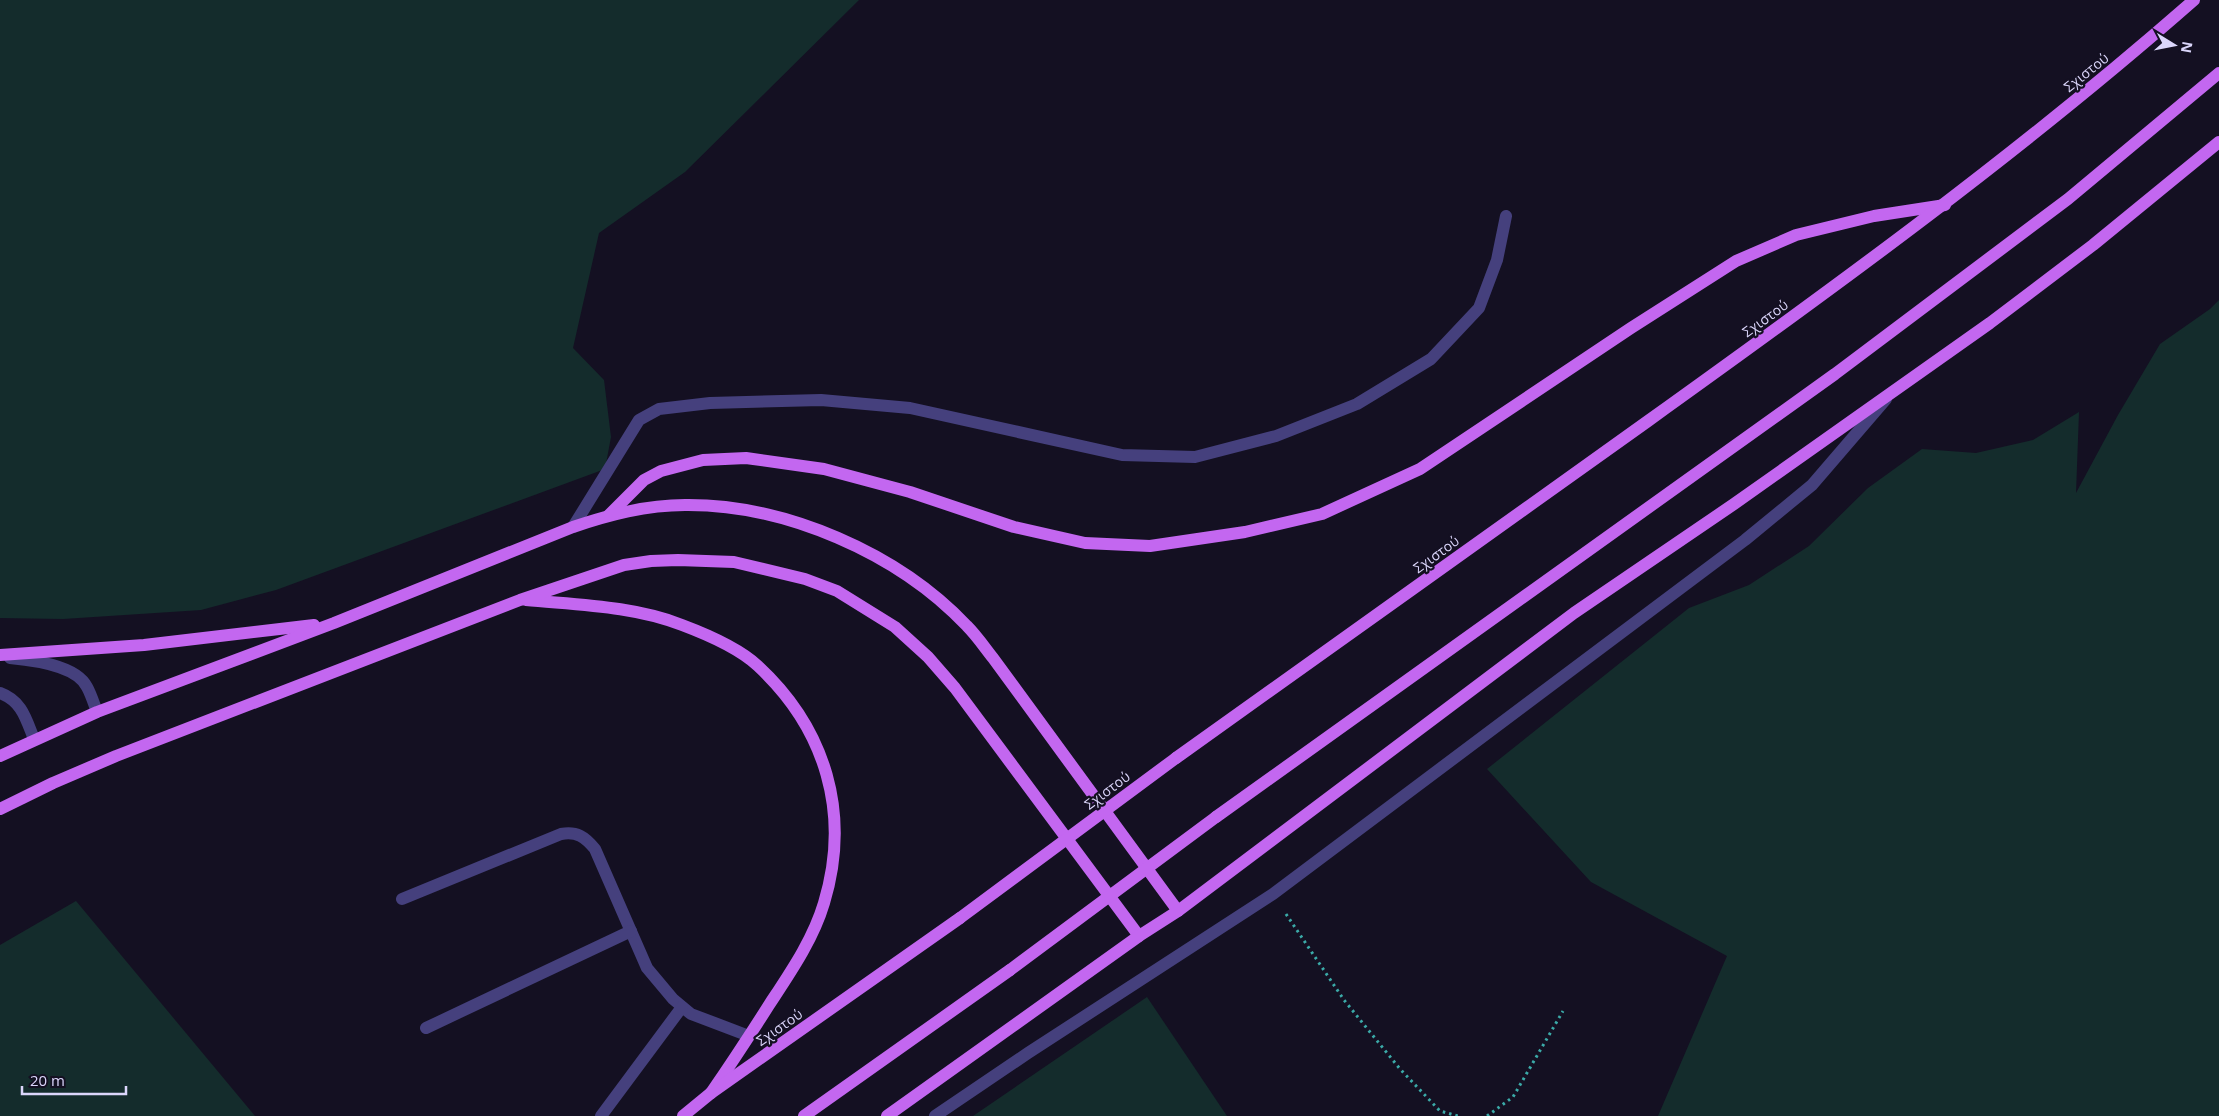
<svg xmlns="http://www.w3.org/2000/svg" width="2219" height="1116" viewBox="0 0 2219 1116" font-family="'Open Sans',sans-serif">
<rect width="100%" height="100%" fill="#141022"/>
<g fill="#142c2c">
<path d="M0,0H859L685,172L599,233L573,348L604,380L611,437L605,469L276,590L201,610L63,619L0,618Z"/>
<path d="M2219,300V1116H1658L1727,956L1591,882L1487,769L1689,608L1749,585L1809,546L1868,488L1922,449L1976,453L2033,440L2079,412L2076,493L2118,415L2160,344L2210,309Z"/>
<path d="M76,901L255,1116H0V945Z"/>
<path d="M1147,997L1227,1116H973Z"/>
</g>
<g fill="none" stroke-linecap="round" stroke-linejoin="round">
<g stroke="#3baaa8" stroke-width="3" stroke-dasharray="2.5 4" stroke-linecap="butt">
<path d="M1286,914L1344,1000L1400,1069L1440,1111L1458,1116"/>
<path d="M1487,1116L1513,1097L1563,1011"/>
</g>
<g stroke="#45407d" stroke-width="12">
<path d="M573,527L639,420L659,409L710,403L821,400L910,408L1122,455L1195,457L1276,436L1357,404L1431,359L1479,308L1497,260L1506,216"/>
<path d="M10,658C32,660 76,665 87,687C91,694 94,704 97,712"/>
<path d="M0,693C22,701 26,719 34,739"/>
<path d="M402,899L561,834C577,831 585,837 595,849L647,968L673,999L691,1014L749,1036"/>
<path d="M426,1028L631,931"/>
<path d="M601,1116L682,1007"/>
<path d="M935,1116L1028,1053L1273,894L1745,540L1812,485L1886,399"/>
</g>
<g stroke="#c367f0" stroke-width="12">
<path d="M609,515L644,480L661,471L703,460L746,458L824,469L910,492L1014,527L1085,543L1150,546L1245,532L1322,514L1420,469L1631,328L1736,261L1796,235L1874,216L1945,205"/>
<path d="M526,600C578,605 634,606 682,625C706,634 740,649 758,666C826,729 851,814 824,903C813,940 790,973 769,1005C750,1035 731,1064 711,1093"/>
<path d="M0,655L144,645L314,625"/>
<path d="M0,756L97,712L334,623L573,527C609,515 646,505 685,505C785,504 898,553 967,626C977,636 985,648 993,658L1178,911"/>
<path d="M1176,758C1333,646 1491,533 1648,421C1835,287 2021,152 2194,0"/>
<path d="M0,809L53,783L116,756L520,600L624,565L651,561L678,560L734,562L805,579L837,591L895,627L928,657L955,688L1139,936"/>
<path d="M1216,817L1835,374L2068,199L2219,73"/>
<path d="M683,1116L711,1093L960,918"/>
<path d="M804,1116L1010,970"/>
<path d="M887,1116L1139,936L1178,911L1574,613L1734,504L1990,323L2093,245L2219,142"/>
</g>
<g stroke="#c367f0" stroke-width="12">
<path d="M960,918L1176,758"/>
<path d="M1010,970L1216,817"/>
</g>
</g>
<g text-anchor="middle" dominant-baseline="central" stroke-width="4.5" stroke-linejoin="round" paint-order="stroke">
<g font-size="14" fill="#dbd6fb" stroke="#141022">
<text transform="translate(2086 72) rotate(-39)">Σχιστού</text>
<text transform="translate(1765 318) rotate(-36)">Σχιστού</text>
<text transform="translate(1436 554) rotate(-36)">Σχιστού</text>
<text transform="translate(1107 790) rotate(-37)">Σχιστού</text>
<text transform="translate(779 1027) rotate(-35)">Σχιστού</text>
</g>
</g>
<g transform="translate(2174 45) rotate(100)" stroke="#141022" stroke-width="4" paint-order="stroke">
<path d="M0-4L9 19L0 12L-9 19Z" fill="#dbd6fb"/>
<text y="-8" font-size="14" font-weight="bold" text-anchor="middle" fill="#dbd6fb">N</text>
</g>
<path d="M22 1086v8h104v-8" fill="none" stroke="#dbd6fb" stroke-width="2.5"/>
<text x="30" y="1086" font-size="15" fill="#dbd6fb" stroke="#141022" stroke-width="4" paint-order="stroke">20 m</text>
</svg>
